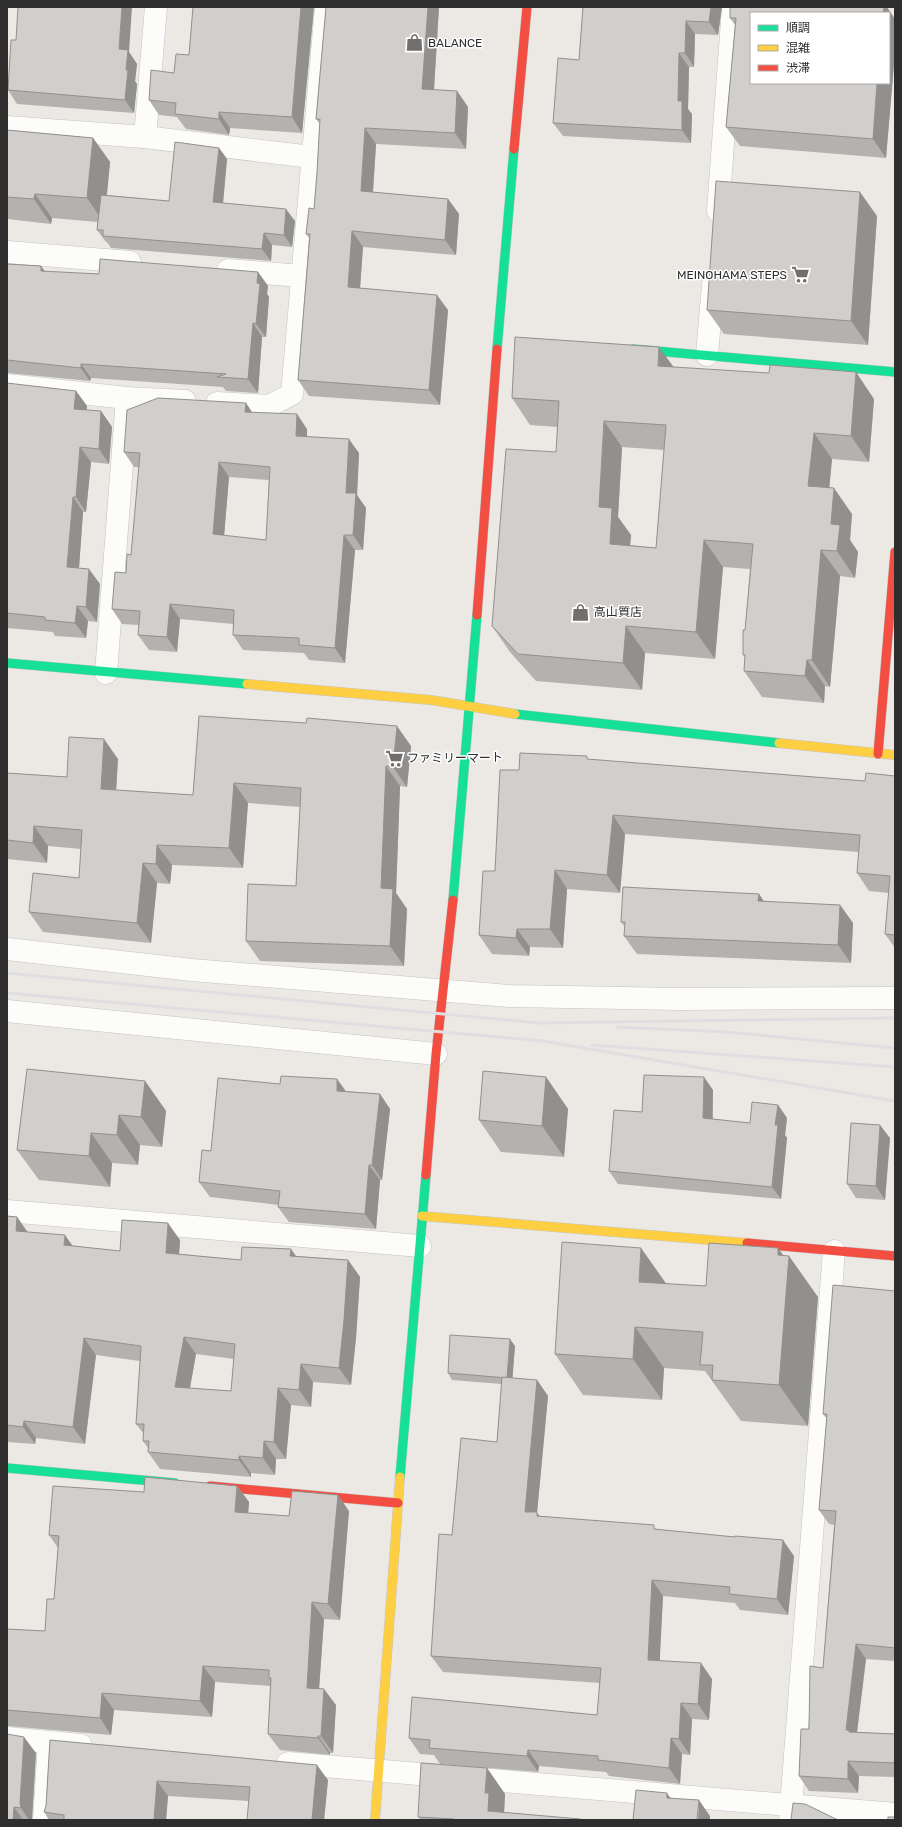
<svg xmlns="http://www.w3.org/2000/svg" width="902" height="1827" viewBox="0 0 902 1827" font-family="Rubik,'Noto Sans JP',sans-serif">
<rect width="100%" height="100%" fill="#ece8e4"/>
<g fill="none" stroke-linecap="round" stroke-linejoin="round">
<defs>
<g id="street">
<path d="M7,127L145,137L312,157"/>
<path d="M145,137L156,7"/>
<path d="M718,211L733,7"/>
<path d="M7,252L130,262"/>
<path d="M228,270L301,276"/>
<path d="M707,355L713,285"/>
<path d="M7,385L127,398L185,401"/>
<path d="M217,403L269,406L292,394L326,7"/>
<path d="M106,673L127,398"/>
<path d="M7,949L192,970L509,996L680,999L895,998"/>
<path d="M7,1011L436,1054"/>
<path d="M7,1211L420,1246"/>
<path d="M7,1738L81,1745"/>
<path d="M288,1763L895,1814"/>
<path d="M44,1820L49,1742"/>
<path d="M790,1820L834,1251"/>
</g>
<g id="fast">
<path d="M497,349L514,149"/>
<path d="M633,349L895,372"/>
<path d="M7,663L247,684"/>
<path d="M515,714L779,743"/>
<path d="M453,900L477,615"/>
<path d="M7,1468L175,1483"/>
<path d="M400,1477L426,1175"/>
</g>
<g id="slow">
<path d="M247,684L431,700L515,714"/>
<path d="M779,743L895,755"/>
<path d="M422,1216L747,1243"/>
<path d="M375,1820L400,1477"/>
</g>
<g id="jam">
<path d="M514,149L527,7"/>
<path d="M477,615L497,349"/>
<path d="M878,754L895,552"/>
<path d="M426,1175L436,1054L453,900"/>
<path d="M747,1243L895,1256"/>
<path d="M210,1486L398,1503"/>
</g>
</defs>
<use href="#street" stroke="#c5c4c5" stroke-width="23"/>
<use href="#fast" stroke="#c5c4c5" stroke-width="10"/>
<use href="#slow" stroke="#c5c4c5" stroke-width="10"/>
<use href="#jam" stroke="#c5c4c5" stroke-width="10"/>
<use href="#street" stroke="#fcfcfb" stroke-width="22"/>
<use href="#fast" stroke="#16e098" stroke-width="9"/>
<use href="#slow" stroke="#ffcf43" stroke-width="9"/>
<use href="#jam" stroke="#f24e42" stroke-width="9"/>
<g stroke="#dfdfe1" stroke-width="3">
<path d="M7,973L539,1023L895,1018"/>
<path d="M7,993L543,1041L895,1101"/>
<path d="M618,1027L726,1032L895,1048"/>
<path d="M592,1045L895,1067"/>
</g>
</g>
<g fill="#b4b1af" fill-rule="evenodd">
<path d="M193,7H314L302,133L230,128L229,135L186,129L177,117L159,115L149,100L174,73L189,55Z"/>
<path d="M326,7H439L434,90L457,91L468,107L466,149L376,144L373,192L448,199L459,214L456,255L363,247L360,288L448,310L440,405L309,396L298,380L309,238L306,234L314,209L317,172L320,124L316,119Z"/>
<path d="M583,7H722L718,35L695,34L694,67H689L688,109L692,114L691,143L563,136L553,123L579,60Z"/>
<path d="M730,18L895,19V52L886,158L740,146L726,127L735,25Z"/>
<path d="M16,40L129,52L137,64L135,81L137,84L134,113L17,104L8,90Z"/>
<path d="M7,130L93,138L110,162L107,195L169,201L219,148L227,159L223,203L295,221L292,247L272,245L271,261L111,248L107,242H106L97,230L98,222L52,218L51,224L7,219Z"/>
<path d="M877,216L868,345L724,334L707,310Z"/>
<path d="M7,264L41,266L45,272L99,274L258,272L268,286L267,294L269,297L266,337H262L258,393L226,391L223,387L91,378L90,381L7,373Z"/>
<path d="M674,367L874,399L869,462L832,459L829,488L852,514L850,540L858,552L855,578L840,576L830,687L825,686L824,703L762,697L744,671L745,657L743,655L750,569L723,567L715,659L645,653L642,690L536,681L510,652L492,626L556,452L558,427L530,425L512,398ZM622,447L664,450L656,548L630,545L631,535L618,517Z"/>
<path d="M7,383L76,391L87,406V410L101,411L112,427L109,464L91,462L86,512H83L79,568L100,584L97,622L88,621L86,638L55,636L53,632L7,628Z"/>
<path d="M246,403L252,413L307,429V436L359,453L357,495L366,508L363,550H355L345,663L309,660L304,653L243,650L233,635V624L180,619L177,652L149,650L138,635L139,625L122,624L112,609L126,573L131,555L139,467H134L124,452ZM229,477L269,480L266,540L224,536Z"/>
<path d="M199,716L411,746L407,787L400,786L396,893L407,909L404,966L260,961L246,941L296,886L300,807L248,803L243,868L172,865L170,884L157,883L151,943L43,932L29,912L79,878L81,849L48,846L47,863L7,859V773L67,777L118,759L116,790L193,795Z"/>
<path d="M589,760L865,781L895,776V948L885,934L889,893L869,891L857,873L859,852L625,834L620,893L567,889L563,948L530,947L529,956L492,954L479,935L495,871L519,770Z"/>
<path d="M759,894L764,902L840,905L853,923L851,963L637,954L624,936L625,927L621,922Z"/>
<path d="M546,1077L568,1109L564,1157L501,1152L479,1120Z"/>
<path d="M337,1079L346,1091L380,1094L390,1109L382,1180H380L376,1229L289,1222L278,1207L279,1205L210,1197L199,1182L211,1151L280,1084Z"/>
<path d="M145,1081L166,1111L162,1147L140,1145L138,1165L112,1163L110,1187L39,1180L17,1150Z"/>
<path d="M713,1090V1119L750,1123L778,1105L787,1118L785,1135L787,1138L781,1199L618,1184L609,1171L642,1112Z"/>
<path d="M890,1138L885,1200L856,1198L847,1184Z"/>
<path d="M7,1216L17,1217L28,1232L73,1246L120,1251L180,1240L179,1254L241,1260L296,1256L348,1260L360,1277L356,1338L351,1385L313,1382L311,1407L291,1405L286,1459H276L275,1475L251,1473V1477L160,1469L148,1452V1448L143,1441L144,1434L136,1424L140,1361L96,1355L85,1444L36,1438L35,1444L7,1442ZM196,1354L234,1359L231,1391L190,1388Z"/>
<path d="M783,1256L818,1297L808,1426L741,1421L705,1371L664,1368L662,1400L583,1395L555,1354L666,1284L706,1286Z"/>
<path d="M895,1291V1661L866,1659L857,1732L895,1734V1777L859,1776L858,1793L809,1791L799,1776L823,1668L834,1525L829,1524L819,1510L827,1419L823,1414Z"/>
<path d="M515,1346L512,1378L537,1380L548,1396L537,1513L540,1516L657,1529L794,1556L788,1615L740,1610L735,1603L663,1596L659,1661L712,1679L709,1720L692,1719L690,1755L682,1754L680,1784L609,1776L606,1772L539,1766L538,1772L440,1764L434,1755L420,1754L409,1738L597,1715L600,1683L443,1672L431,1656L452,1535L497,1442L502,1384L452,1380L448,1373Z"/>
<path d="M237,1486L249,1502L248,1513L289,1516L349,1511L340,1620L324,1619L319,1689L336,1705L333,1753H330V1755L280,1750L268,1734L271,1686L215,1682L212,1717L114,1710L111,1735L7,1726V1629L45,1631L54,1599L58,1548L49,1535L144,1492Z"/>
<path d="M50,1740L328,1780L324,1820H247L249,1801L168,1796L166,1820H49L44,1812L46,1806Z"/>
<path d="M36,1753L32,1820H7Z"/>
<path d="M487,1768L505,1794L504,1812L580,1820H421L418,1817Z"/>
</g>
<g fill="#92908e">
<path d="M122,7H132L129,52L137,64L135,81L137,84L134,113L125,100L126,70L119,49Z"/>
<path d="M301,7H314L302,133L292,117Z"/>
<path d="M428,7H439L433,105L422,89Z"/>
<path d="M711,7H722L718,35L709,22Z"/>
<path d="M884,7H887L895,19V52L886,158L873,139L877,83H889V13H883Z"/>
<path d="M686,21L695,34L694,67L685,53Z"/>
<path d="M679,53L689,67L688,109L692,114L691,143L682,130L678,101Z"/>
<path d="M457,91L468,107L466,149L455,133Z"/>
<path d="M219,112L230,128L229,135L219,119Z"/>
<path d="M365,128L376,144L372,206L361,191Z"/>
<path d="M93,138L110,162L104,223L87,198Z"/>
<path d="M219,148L227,159L222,214L213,202Z"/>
<path d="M860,192L877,216L868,345L851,321Z"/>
<path d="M35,194L52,218L51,224L34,199Z"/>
<path d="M448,199L459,214L456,255L445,240Z"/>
<path d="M286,209L295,221L292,247L284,235Z"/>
<path d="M352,231L363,247L359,303L348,287Z"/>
<path d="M264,233L272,245L271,261L262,249Z"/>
<path d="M41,266L51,280L41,271Z"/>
<path d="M258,272L268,286L267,294L269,297L266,337L256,324L257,283Z"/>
<path d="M437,295L448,310L440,405L429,390Z"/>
<path d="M253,323L262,337L258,393L248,379Z"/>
<path d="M659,347L678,373L658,366Z"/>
<path d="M81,364L91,378L90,381L81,368Z"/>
<path d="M856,372L874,399L869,462L851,436Z"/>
<path d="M76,391L87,406L85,425L74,409Z"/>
<path d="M246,403L256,418L245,412Z"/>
<path d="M101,411L112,427L109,464L99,449Z"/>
<path d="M297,414L307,429V451L296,436Z"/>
<path d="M604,421L622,447L618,517L631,535L628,570L610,544L599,507Z"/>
<path d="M814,433L832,459L827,512L808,486Z"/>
<path d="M349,439L359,453L357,495L366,508L363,550L353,535L346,493Z"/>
<path d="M80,447L91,462L86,512L76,497Z"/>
<path d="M219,462L229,477L223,549L213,534Z"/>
<path d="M834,488L852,514L850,540L858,552L855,578L837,551L831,524Z"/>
<path d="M73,497L83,512L78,582L67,567Z"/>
<path d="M344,535L355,550L345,663L335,648Z"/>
<path d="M704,540L723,567L715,659L696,632Z"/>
<path d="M821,550L840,576L830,687L812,660Z"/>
<path d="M89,569L100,584L97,622L86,607Z"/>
<path d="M170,604L180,619L177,652L167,637Z"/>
<path d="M77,606L88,621L86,638L75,623Z"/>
<path d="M626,626L645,653L642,690L623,663Z"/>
<path d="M807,660L825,686L824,703L805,676Z"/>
<path d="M397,726L411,746L407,787L393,767Z"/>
<path d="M104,739L118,759L115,809L101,789Z"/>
<path d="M386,766L400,786L396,893L407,909L404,966L390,946L381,888Z"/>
<path d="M234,783L248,803L243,868L229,848Z"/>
<path d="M613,815L625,834L620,893L607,875Z"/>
<path d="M34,826L48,846L47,863L33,843Z"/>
<path d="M157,845L172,865L170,884L156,864Z"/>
<path d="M143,863L157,883L151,943L137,923Z"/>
<path d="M555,870L567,889L563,948L550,929Z"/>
<path d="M759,894L771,912L758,901Z"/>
<path d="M840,905L853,923L851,963L838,945Z"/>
<path d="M517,929L530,947L529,956L516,938Z"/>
<path d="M546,1077L568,1109L564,1157L542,1126Z"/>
<path d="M704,1077L713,1090L712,1131L703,1118Z"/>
<path d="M337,1079L348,1095L337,1091Z"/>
<path d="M145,1081L166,1111L162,1147L141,1117Z"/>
<path d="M380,1094L390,1109L382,1180L372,1165Z"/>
<path d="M778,1105L787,1118L785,1135L787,1138L781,1199L772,1187L775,1125Z"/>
<path d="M119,1115L140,1145L138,1165L117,1135Z"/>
<path d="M880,1125L890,1138L885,1200L876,1186Z"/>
<path d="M91,1133L112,1163L110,1187L89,1156Z"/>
<path d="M369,1165L380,1180L376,1229L365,1214Z"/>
<path d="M17,1217L29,1235L16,1231Z"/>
<path d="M168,1223L180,1240L178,1270L166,1253Z"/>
<path d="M65,1235L77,1252L64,1245Z"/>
<path d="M641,1248L670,1289L639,1282Z"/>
<path d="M778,1248L789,1263V1256L818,1297L808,1426L779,1385L778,1255Z"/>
<path d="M291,1249L303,1266L290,1256Z"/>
<path d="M348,1260L360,1277L356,1338L351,1385L339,1368Z"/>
<path d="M635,1327L664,1368L662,1400L633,1359Z"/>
<path d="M184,1337L196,1354L187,1404L175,1387Z"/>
<path d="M84,1338L96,1355L85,1444L73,1427Z"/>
<path d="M510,1339L515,1346L512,1385L507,1378Z"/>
<path d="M301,1364L313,1382L311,1407L299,1390Z"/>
<path d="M537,1380L548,1396L537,1513L548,1528L525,1512Z"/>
<path d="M278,1388L291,1405L286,1459L274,1442Z"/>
<path d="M24,1421L36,1438L35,1444L23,1427Z"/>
<path d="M264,1441L276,1459L275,1475L263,1458Z"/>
<path d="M239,1456L251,1473V1477L239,1460Z"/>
<path d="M237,1486L249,1502L247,1529L235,1512Z"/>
<path d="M338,1495L349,1511L340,1620L328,1604Z"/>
<path d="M783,1540L794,1556L788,1615L777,1599Z"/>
<path d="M652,1580L663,1596L659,1676L648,1660Z"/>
<path d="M312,1602L324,1619L318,1704L307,1688Z"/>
<path d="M856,1644L866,1659L856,1740L846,1730Z"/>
<path d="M701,1663L712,1679L709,1720L698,1704Z"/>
<path d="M203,1666L215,1682L212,1717L200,1701Z"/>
<path d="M324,1689L336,1705L333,1753L321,1736Z"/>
<path d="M102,1693L114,1710L111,1735L100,1718Z"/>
<path d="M681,1703L692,1719L690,1755L679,1739Z"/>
<path d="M318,1736L330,1753V1755L318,1738Z"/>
<path d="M24,1737L36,1753L32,1820H29L21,1808L20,1803Z"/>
<path d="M671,1738L682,1754L680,1784L669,1768Z"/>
<path d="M528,1750L539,1766L538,1772L527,1756Z"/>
<path d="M848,1761L859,1776L858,1793L848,1779Z"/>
<path d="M317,1765L328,1780L324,1820H312Z"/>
<path d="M487,1768L505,1794L504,1814L488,1811L485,1793Z"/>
<path d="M157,1781L168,1796L166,1820H154Z"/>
<path d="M667,1793L678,1809L667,1798Z"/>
<path d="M699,1800L710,1816V1820H698Z"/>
<path d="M14,1807L23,1820H13Z"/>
</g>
<g fill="#d1cecb" stroke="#92908e" fill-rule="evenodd">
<path d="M18,7H122L119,49L128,50L126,70H128L125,100L8,90L11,40H16Z"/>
<path d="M193,7H301L292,117L219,112V119L175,114L176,103L149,100L151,70L174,73L176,54L189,55Z"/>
<path d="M326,7H428L422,89L457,91L455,133L365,128L361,191L448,199L445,240L352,231L348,287L437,295L429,390L298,380L310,234H306L309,208L314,209L317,172L320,119H316Z"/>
<path d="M583,7H711L709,22L686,21L685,53H679L678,101H682V130L553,123L558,58L579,60Z"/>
<path d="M730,7H884L883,13H751V83H877L873,139L726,127L736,18H730Z"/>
<path d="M7,130L93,138L87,198L35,194L34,199L7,197Z"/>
<path d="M175,142L219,148L213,202L286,209L284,235L264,233L262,249L103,236V230H97L101,195L169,201Z"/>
<path d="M716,181L860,192L851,321L707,310Z"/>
<path d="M100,259L258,272L257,283L260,284L256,324L253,323L248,379L217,377L226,374L81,364V368L7,360V264L41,266V271L99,274Z"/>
<path d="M515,337L659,347L658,366L769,373L770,365L856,372L851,436L814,433L808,486L834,488L831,524L840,525L837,551L821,550L812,660H807L805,676L744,671L745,655H743V630H745L753,544L704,540L696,632L626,626L623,663L518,654L492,626L506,449L556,452L559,401L512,398ZM604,421L666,425L656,548L610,544L612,508L599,507Z"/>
<path d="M7,383L76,391L74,409L101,411L99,449L80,447L76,497H73L67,567L89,569L86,607L77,606L75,623L45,620V617L7,613Z"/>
<path d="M158,398L246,403L245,412L297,414L296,436L349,439L346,493H356L353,535H344L335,648L299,645V638L233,635L234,610L170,604L167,637L138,635L140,611L112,609L115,572L126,573L127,554L131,555L140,453L124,452L127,410ZM219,462L270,467L266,540L213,534Z"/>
<path d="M199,716L306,723L307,718L397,726L393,767L386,766L381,888L393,889L390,946L246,941L248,884L296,886L301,788L234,783L229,848L157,845L156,864L143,863L137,923L29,912L33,873L79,878L82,830L34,826L33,843L7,840V773L67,777L69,737L104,739L101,789L193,795Z"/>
<path d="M520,753L587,756V759L865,781L866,773L895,776V935L885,934L890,876L857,873L860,835L613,815L607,875L555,870L550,929H517L516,938L479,935L483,871H495L500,770H519Z"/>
<path d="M623,887L759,894L758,901L840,905L838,945L624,936L625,922H621Z"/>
<path d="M27,1069L145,1081L141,1117L119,1115L117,1135L91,1133L89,1156L17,1150Z"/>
<path d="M483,1071L546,1077L542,1126L479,1120Z"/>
<path d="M644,1075L704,1077L703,1118L750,1123L752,1102L778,1105L775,1125H778L772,1187L609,1171L614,1110L642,1112Z"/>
<path d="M281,1076L337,1079V1091L380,1094L372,1165H369L365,1214L278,1207L280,1191L199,1182L202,1150L211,1151L218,1078L280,1084Z"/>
<path d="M851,1123L880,1125L876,1186L847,1184Z"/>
<path d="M7,1216L17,1217L16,1231L65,1235L64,1245L120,1251L122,1220L168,1223L166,1253L241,1260L242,1247L291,1249L290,1256L348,1260L344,1320L339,1368L301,1364L299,1390L278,1388L274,1442L264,1441L263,1458L239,1456V1460L148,1452L149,1441H143L144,1424H136L141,1346L84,1338L73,1427L24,1421L23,1427L7,1425ZM184,1337L235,1344L231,1391L175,1387Z"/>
<path d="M562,1242L641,1248L639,1282L706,1286L709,1243L778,1248V1255L789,1256L779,1385L712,1380L713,1365H700L703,1332L635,1327L633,1359L555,1354Z"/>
<path d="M833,1285L895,1291V1648L856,1644L846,1730H849V1732L895,1734V1763L848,1761V1779L799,1776L801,1729H809L810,1666L823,1668L836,1511L819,1510L827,1414H823Z"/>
<path d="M450,1335L510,1339L507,1378L448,1373Z"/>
<path d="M502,1377L537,1380L525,1512H537V1516L654,1525V1529L735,1537V1536L783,1540L777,1599L729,1594L730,1587L652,1580L648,1660L701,1663L698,1704L681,1703L679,1739L671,1738L669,1768L598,1760V1756L528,1750L527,1756L429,1748L430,1740L409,1738L412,1697L597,1715L601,1668L431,1656L439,1534L452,1535L461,1438L497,1442Z"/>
<path d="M145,1477L237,1486L235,1512L289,1516L292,1491L338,1495L328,1604L312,1602L307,1688L324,1689L321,1736H318V1738L268,1734L271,1678H269V1670L203,1666L200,1701L102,1693L100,1718L7,1710V1629L45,1631L47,1599H54L59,1536L49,1535L53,1486L144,1492Z"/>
<path d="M7,1734L24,1737L20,1803L21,1808L14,1807L13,1820H7Z"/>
<path d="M50,1740L317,1765L312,1820H247L250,1787L157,1781L154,1820H64V1815L44,1812L46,1806Z"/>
<path d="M421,1763L487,1768L485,1793H489L488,1811L580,1819V1820H454V1819L418,1817Z"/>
<path d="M636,1790L667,1793V1798L699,1800L697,1820H701H633Z"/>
<path d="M793,1803L805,1804L838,1820H791Z"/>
<rect x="888" y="1817" width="7" height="3"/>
</g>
<defs>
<symbol id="shop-bare" viewBox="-9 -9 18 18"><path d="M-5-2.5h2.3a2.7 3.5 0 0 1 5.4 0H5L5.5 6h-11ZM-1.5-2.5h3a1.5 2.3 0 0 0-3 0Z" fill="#706f6e" stroke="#fff" stroke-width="2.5" paint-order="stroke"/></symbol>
<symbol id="supermarket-bare" viewBox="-9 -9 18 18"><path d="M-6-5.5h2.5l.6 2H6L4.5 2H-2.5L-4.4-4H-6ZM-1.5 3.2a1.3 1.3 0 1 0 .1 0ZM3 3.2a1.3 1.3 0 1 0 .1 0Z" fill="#706f6e" stroke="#fff" stroke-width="2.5" paint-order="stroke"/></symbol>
</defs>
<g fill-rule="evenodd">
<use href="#shop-bare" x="402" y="30" width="25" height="25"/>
<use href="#supermarket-bare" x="788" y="262" width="25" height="25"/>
<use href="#shop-bare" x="568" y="600" width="25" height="25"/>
<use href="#supermarket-bare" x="382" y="746" width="25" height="25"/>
</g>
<g text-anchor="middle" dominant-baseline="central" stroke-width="3" stroke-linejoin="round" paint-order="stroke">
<g font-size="12" fill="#2e2e2e" stroke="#fff" text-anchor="start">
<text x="428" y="43">BALANCE</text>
<text x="787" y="275" text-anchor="end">MEINOHAMA STEPS</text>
<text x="594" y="612">高山質店</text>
<text x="407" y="758">ファミリーマート</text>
</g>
</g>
<rect width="902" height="1827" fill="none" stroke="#2e2e2e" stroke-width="16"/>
<rect x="750" y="12" width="140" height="72" fill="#ffffff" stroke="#ababab"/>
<rect x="758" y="25" width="20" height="6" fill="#16e098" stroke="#ababab"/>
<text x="786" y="32" font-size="12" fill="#2e2e2e">順調</text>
<rect x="758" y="45" width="20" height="6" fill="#ffcf43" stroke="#ababab"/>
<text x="786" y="52" font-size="12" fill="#2e2e2e">混雑</text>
<rect x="758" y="65" width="20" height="6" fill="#f24e42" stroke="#ababab"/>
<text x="786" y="72" font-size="12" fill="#2e2e2e">渋滞</text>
</svg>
